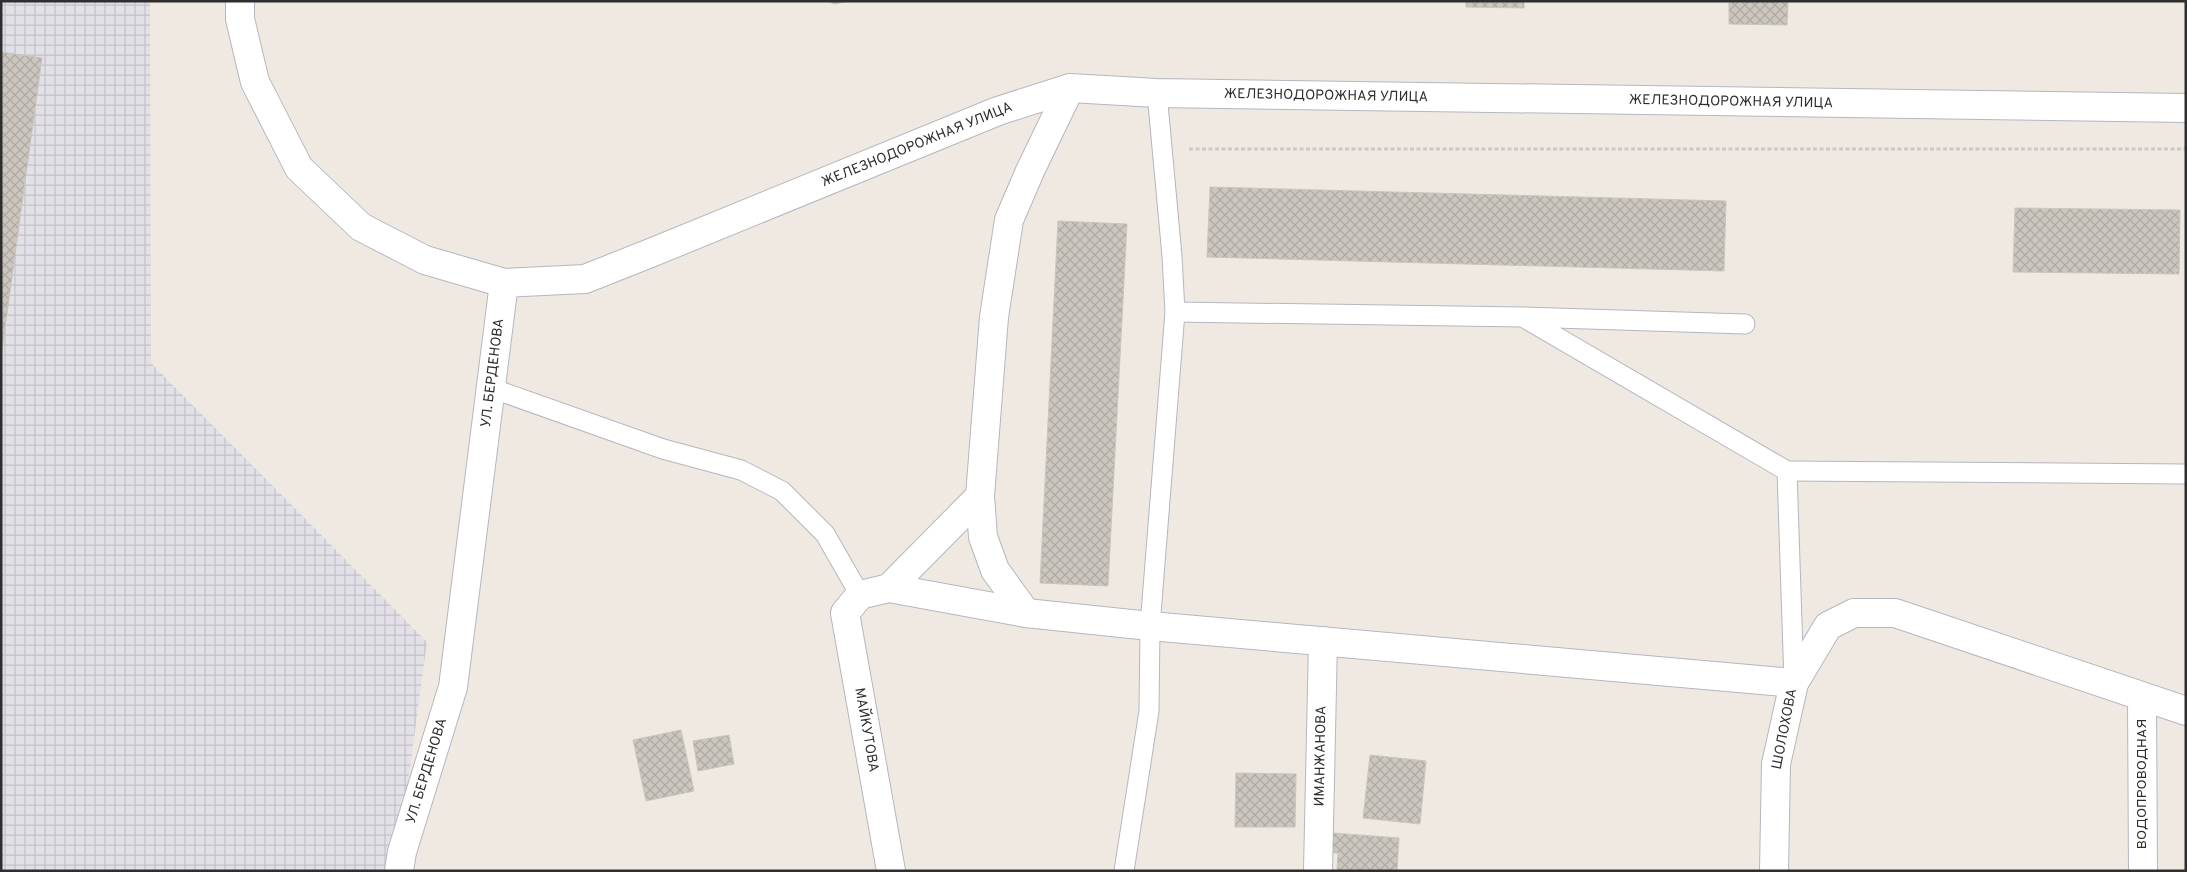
<svg xmlns="http://www.w3.org/2000/svg" width="2187" height="872" viewBox="0 0 2187 872" font-family="Overpass,sans-serif">
<defs>
<pattern id="industrial-grid" width="8" height="8" patternUnits="userSpaceOnUse" patternTransform="scale(1.25)"><rect width="8" height="8" fill="#e3e1e8"/><path d="M0 4h8M4 0v8" fill="none" stroke="#c3c1c7"/></pattern>
<pattern id="building-cross-hatch" width="8" height="8" patternUnits="userSpaceOnUse" patternTransform="scale(1.25)"><rect width="8" height="8" fill="#cbc7bf"/><path d="M0 0l8 8M0 8l8-8" fill="none" stroke="#afaba4"/></pattern>
</defs>
<rect width="100%" height="100%" fill="#efe9e1"/>
<path fill="url(#industrial-grid)" d="M1,1H150L151,363L427,642L396,871H1Z"/>
<g fill="url(#building-cross-hatch)" stroke="#cbc5ba">
<path d="M826,1H849L835,4Z"/>
<path d="M1466,1H1524V8L1466,7Z"/>
<path d="M1729,1H1788L1787,25L1729,24Z"/>
<path d="M1,52L42,58L1,357Z"/>
<path d="M1210,187L1726,201L1724,271L1207,257Z"/>
<path d="M2015,208L2180,210L2179,274L2013,272Z"/>
<path d="M1058,221L1127,224L1108,586L1040,583Z"/>
<path d="M681,730L694,791L646,801L633,740Z"/>
<path d="M729,735L734,764L698,771L693,741Z"/>
<path d="M1370,755L1426,761L1420,824L1363,818Z"/>
<path d="M1236,773L1296,774L1295,827H1235Z"/>
<path d="M1333,833L1399,838L1397,871H1337L1338,853H1332Z"/>
</g>
<g fill="none" stroke-linecap="round" stroke-linejoin="round">
<defs>
<g id="service">
<path d="M1175,312L1523,317L1745,324"/>
<path d="M1526,319L1787,471L1794,682"/>
<path d="M491,388L663,449L741,470L782,491L825,534L860,595"/>
<path d="M1787,471L2186,474"/>
<path d="M1124,871L1149,711L1150,626L1175,312L1172,256L1157,93"/>
</g>
<g id="minor">
<path d="M240,1V19L255,82L299,168L361,227L425,260L504,283L585,279L653,252L998,111L1070,88L1157,93L2186,108"/>
<path d="M889,588L980,496"/>
<path d="M1026,613L995,570L983,537L980,496L994,317L1009,220L1030,171L1070,88"/>
<path d="M2142,697L2143,871"/>
<path d="M399,871L402,852L453,687L504,283"/>
<path d="M891,871L845,613L860,595L889,588L1026,613L1150,626L1794,683"/>
<path d="M1318,871L1323,641"/>
<path d="M1774,871L1776,764L1794,683L1828,626L1854,613H1895L2186,711"/>
</g>
</defs>
<use href="#service" stroke="#b4b7c1" stroke-width="21"/>
<use href="#minor" stroke="#b4b7c1" stroke-width="30"/>
<path stroke="#c9c9c9" stroke-width="3" stroke-dasharray="4 2.5" stroke-linecap="butt" d="M1189,149H2186"/>
<use href="#service" stroke="#fff" stroke-width="19"/>
<use href="#minor" stroke="#fff" stroke-width="28"/>
</g>
<g text-anchor="middle" dominant-baseline="central" stroke-width="4" stroke-linejoin="round" paint-order="stroke">
<g font-size="14" fill="#2e2e2e" stroke="#fff">
<text transform="translate(1326 96) rotate(1)">ЖЕЛЕЗНОДОРОЖНАЯ УЛИЦА</text>
<text transform="translate(1731 102) rotate(1)">ЖЕЛЕЗНОДОРОЖНАЯ УЛИЦА</text>
<text transform="translate(917 145) rotate(-22)">ЖЕЛЕЗНОДОРОЖНАЯ УЛИЦА</text>
<text transform="translate(493 373) rotate(-83)">УЛ. БЕРДЕНОВА</text>
<text transform="translate(1785 729) rotate(-79)">ШОЛОХОВА</text>
<text transform="translate(866 730) rotate(80)">МАЙКУТОВА</text>
<text transform="translate(1321 756) rotate(-89)">ИМАНЖАНОВА</text>
<text transform="translate(427 771) rotate(-73)">УЛ. БЕРДЕНОВА</text>
<text transform="translate(2142 784) rotate(-90)">ВОДОПРОВОДНАЯ</text>
</g>
</g>
<rect width="2187" height="872" fill="none" stroke="#2e2e2e" stroke-width="5"/>
</svg>
